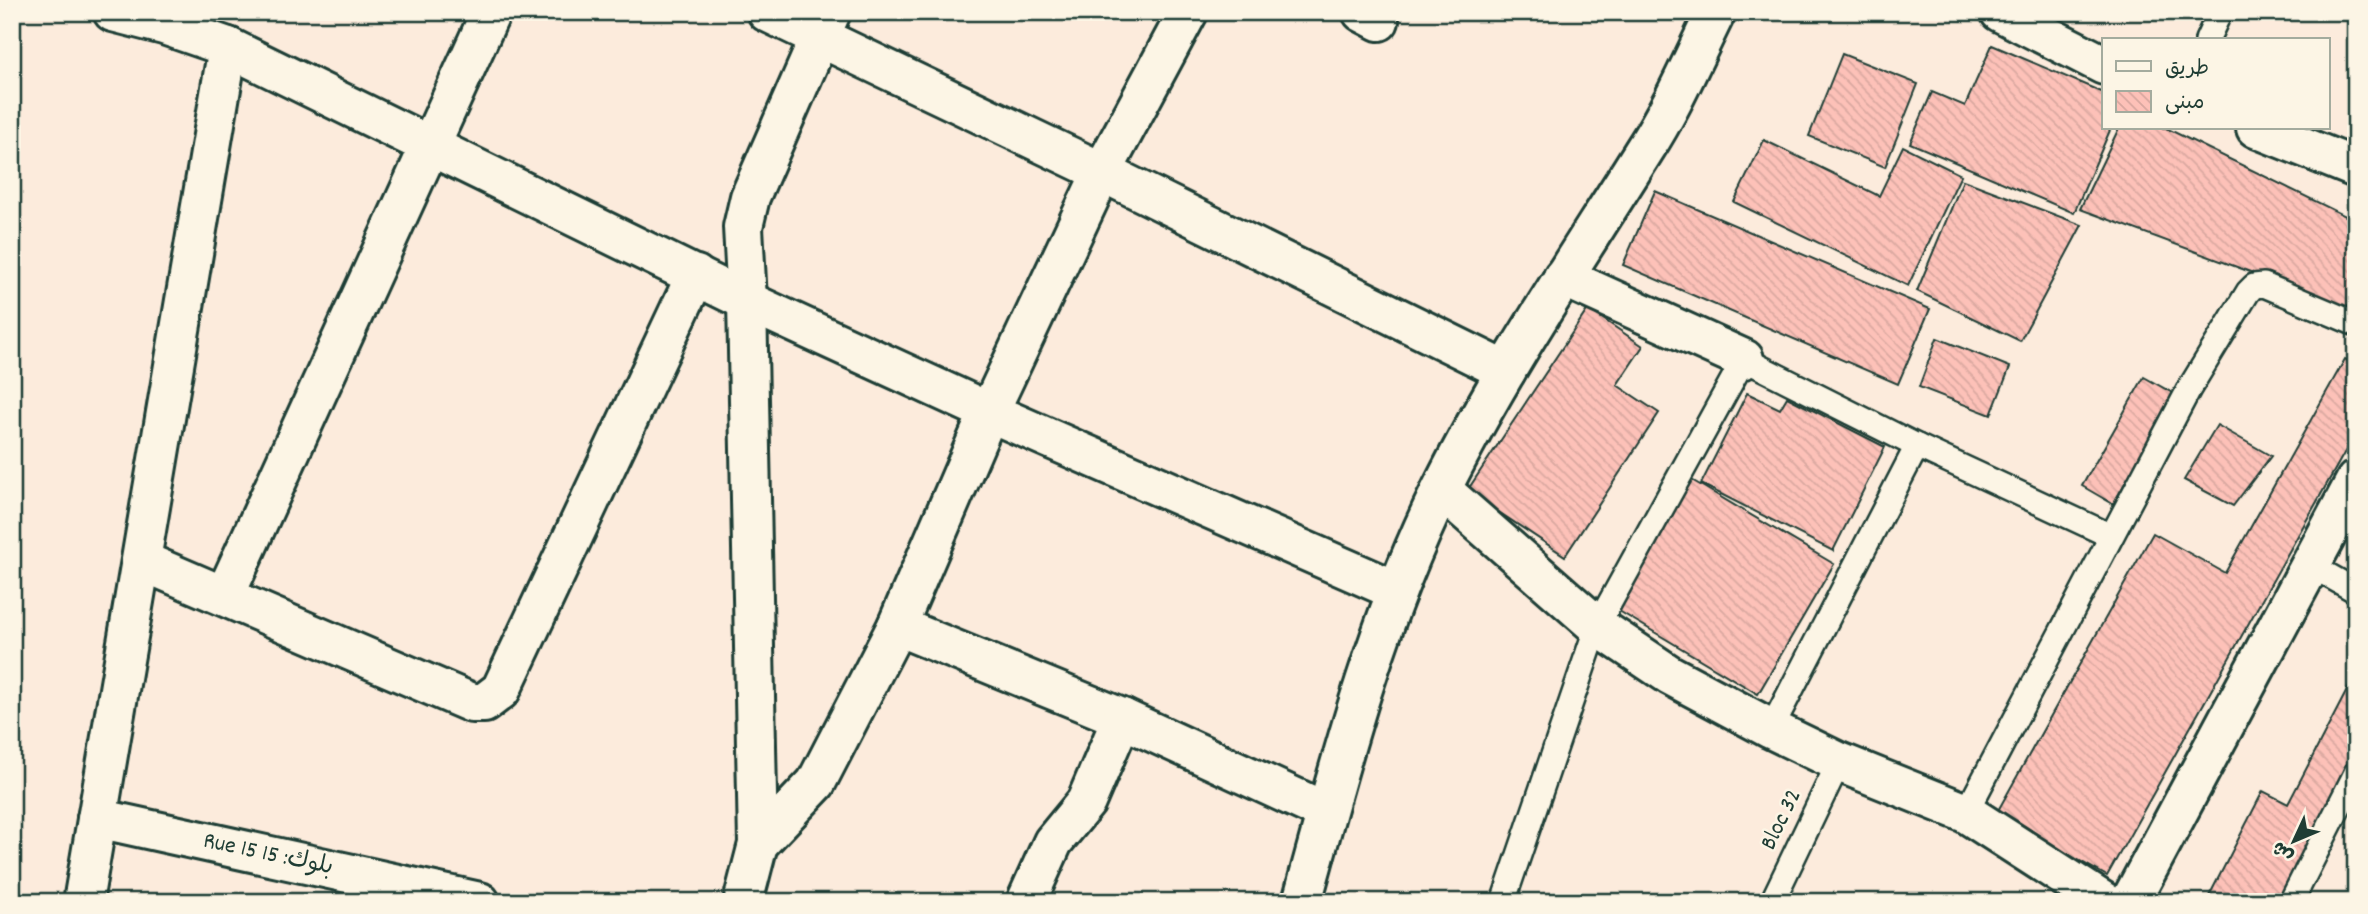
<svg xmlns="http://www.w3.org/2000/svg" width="2368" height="914" viewBox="0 0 2368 914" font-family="Dekko,'Playpen Sans Arabic',sans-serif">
<defs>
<pattern id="building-back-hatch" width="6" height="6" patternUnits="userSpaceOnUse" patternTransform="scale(1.75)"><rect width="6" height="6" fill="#fdc1b8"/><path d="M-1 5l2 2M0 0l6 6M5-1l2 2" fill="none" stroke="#d8a79f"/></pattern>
</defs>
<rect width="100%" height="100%" fill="#fcebdc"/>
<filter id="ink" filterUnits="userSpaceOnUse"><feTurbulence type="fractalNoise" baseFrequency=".0143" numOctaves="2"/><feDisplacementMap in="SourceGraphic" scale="14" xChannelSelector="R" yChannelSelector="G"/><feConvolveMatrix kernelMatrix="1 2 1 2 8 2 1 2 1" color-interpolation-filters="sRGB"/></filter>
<g filter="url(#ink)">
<g fill="url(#building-back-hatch)" stroke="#1f3d34" stroke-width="2">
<path d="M1992,45L2104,93V128H2111L2074,213L1910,143L1932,92L1965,106Z"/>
<path d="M1842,54L1918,84L1885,167L1809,136Z"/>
<path d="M2119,128H2166L2356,221V311L2080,209Z"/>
<path d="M1764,140L1879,196L1903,146L1961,175L1908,286L1734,202Z"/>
<path d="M1963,180L2082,225L2020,341L1917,291Z"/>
<path d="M1655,191L1930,309L1898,384L1623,265Z"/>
<path d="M1588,309L1643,346L1617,385L1659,413L1565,556L1467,491Z"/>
<path d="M1937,338L2010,367L1991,415L1919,387Z"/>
<path d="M2345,359L2356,365V432L2107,876L1996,814L2153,533L2225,573Z"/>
<path d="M2144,377L2176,395L2113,504L2082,486Z"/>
<path d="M1747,393L1780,409L1787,397L1885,447L1833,551L1701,484Z"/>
<path d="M2217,425L2271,456L2233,506L2184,480Z"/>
<path d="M1690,479L1834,564L1758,694L1614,608Z"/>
<path d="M2356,673V753L2279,902H2206L2263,791L2288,804Z"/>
</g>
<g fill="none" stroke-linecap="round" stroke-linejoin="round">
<defs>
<g id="service">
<path d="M2207,40L2220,12"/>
<path d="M2310,565L2356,591"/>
<path d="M1771,729L1917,446"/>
<path d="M1966,813L2189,389L2248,292L2254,286L2264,285L2356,324"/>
<path d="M1503,902L1597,626L1744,359L1917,446L2111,536"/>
<path d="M1772,902L1839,762"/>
<path d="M2291,902L2356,773"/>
</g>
<g id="minor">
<path d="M113,12L164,25L228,47L747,301L989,412L1395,590"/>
<path d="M767,12L1102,172L1506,371"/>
<path d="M1362,12L1379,21"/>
<path d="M2000,12L2104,65"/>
<path d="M2256,128L2356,168"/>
<path d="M1563,277L1744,359"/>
<path d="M1442,490L1597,626L1670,675L1771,729L1839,762L1966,813L2104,902"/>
<path d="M142,561L472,703H484L501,690L696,275"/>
<path d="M225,595L491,12"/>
<path d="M897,626L1122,718L1326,812"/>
<path d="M97,818L480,902"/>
<path d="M758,844L816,783L897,626L989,412L1102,172L1188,12"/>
<path d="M83,902L228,47"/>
<path d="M1026,902L1053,842L1086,802L1122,718"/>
<path d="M1302,902C1340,762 1377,620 1441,490C1500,371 1575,261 1645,149C1673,106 1693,58 1716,12"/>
<path d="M2130,902L2356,480"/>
</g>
<path id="tertiary" d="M743,902L758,844L747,301L743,227L750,197L831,12"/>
</defs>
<use href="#service" stroke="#1f3d34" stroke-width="28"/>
<use href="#minor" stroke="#1f3d34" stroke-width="44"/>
<use href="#tertiary" stroke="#1f3d34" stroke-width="44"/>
<use href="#service" stroke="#fcf5e5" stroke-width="23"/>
<use href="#minor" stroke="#fcf5e5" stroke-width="38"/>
<use href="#tertiary" stroke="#fcf5e5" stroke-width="38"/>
</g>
</g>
<g text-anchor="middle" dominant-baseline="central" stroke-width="5" stroke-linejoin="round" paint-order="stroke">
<g font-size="24" fill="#1f3d34" stroke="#fcf5e5">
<text transform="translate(1782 820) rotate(-64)">Bloc 32</text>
<text transform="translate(268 855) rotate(12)">Rue 15 بلوك: 15</text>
</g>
</g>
<rect width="2368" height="914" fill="none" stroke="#fcf5e5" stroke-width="42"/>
<rect x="21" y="21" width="2326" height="872" fill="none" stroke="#1f3d34" stroke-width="2.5" filter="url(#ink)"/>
<rect x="2102" y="38" width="228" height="91" fill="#fcf5e5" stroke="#a4ab9e" stroke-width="2"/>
<rect x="2116" y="61" width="35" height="10" fill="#fcf5e5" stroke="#a4ab9e" stroke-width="2"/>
<text x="2165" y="74" font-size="21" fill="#1f3d34">طريق</text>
<rect x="2116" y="91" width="35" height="21" fill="url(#building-back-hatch)" stroke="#a4ab9e" stroke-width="2"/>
<text x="2165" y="108" font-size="21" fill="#1f3d34">مبنى</text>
<g transform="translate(2294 841) rotate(226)" stroke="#fcf5e5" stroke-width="5" paint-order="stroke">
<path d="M0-5L12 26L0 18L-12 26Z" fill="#1f3d34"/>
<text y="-10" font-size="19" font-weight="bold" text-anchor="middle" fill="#1f3d34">ش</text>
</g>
</svg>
